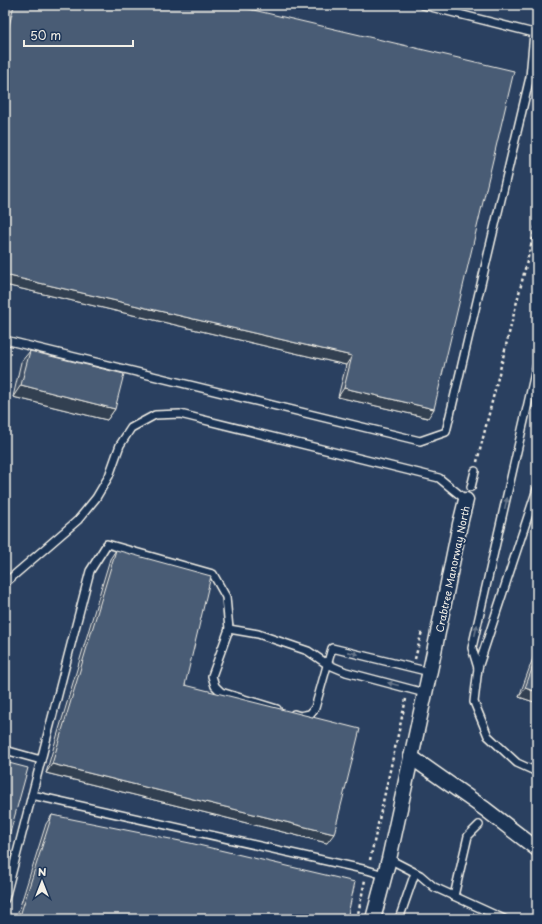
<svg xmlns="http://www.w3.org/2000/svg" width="542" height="924" viewBox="0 0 542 924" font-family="'Playpen Sans',sans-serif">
<rect width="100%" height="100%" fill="#1d3557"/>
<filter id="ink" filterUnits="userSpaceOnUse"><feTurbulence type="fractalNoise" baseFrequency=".025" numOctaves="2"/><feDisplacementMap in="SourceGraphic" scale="8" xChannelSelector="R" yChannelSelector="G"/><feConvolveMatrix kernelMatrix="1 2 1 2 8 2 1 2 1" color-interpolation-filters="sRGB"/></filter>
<g filter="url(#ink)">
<rect fill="#2a4060" x="5" y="5" width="532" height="914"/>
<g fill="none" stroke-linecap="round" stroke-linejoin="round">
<defs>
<g id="lane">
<path d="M5,340L420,441L446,432L530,77L534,33L423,5"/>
<path d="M471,487L475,471"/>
<path d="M537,489L478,668L474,702L488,736L517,763L537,772"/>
<path d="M5,583L78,520L96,498L109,476L120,445L131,428L155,415L180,414L439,478L466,500"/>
<path d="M229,629L226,597L213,574L107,544L90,571L32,795L367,870L384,875"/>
<path d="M478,668L472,648L537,364"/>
<path d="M277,709L221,692L215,686L212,676L229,629L258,634L308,651L327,664L346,672L425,693"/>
<path d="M294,714L300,716L310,714L315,708L332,648L430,672"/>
<path d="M5,750L41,760"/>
<path d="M389,859L420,875L434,887L504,919"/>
<path d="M454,896L468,836L479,825"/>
<path d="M5,899L32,795"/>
<path d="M399,919L415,873"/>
</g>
<g id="street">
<path d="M411,757L485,809L537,849"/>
<path d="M373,919L389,859L434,652L460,524L466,500"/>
</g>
</defs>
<use href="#lane" stroke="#f4f1e8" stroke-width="10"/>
<use href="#street" stroke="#f4f1e8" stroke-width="17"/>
<g stroke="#f4f1e8" stroke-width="2.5" stroke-dasharray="3 3" stroke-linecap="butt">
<path d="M477,462L537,221"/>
<path d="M415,659L422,631"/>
<path d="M370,860L406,699"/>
<path d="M357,919L365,880"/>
</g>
<use href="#lane" stroke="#1d3557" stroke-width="7"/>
<use href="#street" stroke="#1d3557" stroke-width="14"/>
</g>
<g fill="#3e4e64" stroke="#f4f1e8">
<path d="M10,5H232L428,418L338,397L346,365L5,285V26Z"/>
<path d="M30,351L115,409L107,420L13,397L21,362Z"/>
<path d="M116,550L185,685L327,843L46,773L110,559Z"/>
<path d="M537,647V703L519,697Z"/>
<path d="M52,815L347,919H16L46,824Z"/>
</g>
<g fill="#324051" stroke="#f4f1e8">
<path d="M5,275L352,356L346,365L5,285Z"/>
<path d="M21,385L115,409L107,420L13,397Z"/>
<path d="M344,388L434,409L428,418L338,397Z"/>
<path d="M525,688L537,692V703L519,697Z"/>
<path d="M52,764L334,834L327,843L46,773Z"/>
</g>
<g fill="#485b74" stroke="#f4f1e8">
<path d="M14,5H232L514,71L434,409L344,388L352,356L5,275V43Z"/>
<path d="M30,351L124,374L115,409L21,385Z"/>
<path d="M116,550L211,576L185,685L360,729L334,834L52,764Z"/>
<path d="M537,655V692L525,688Z"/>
<path d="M5,762L28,768L5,851Z"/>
<path d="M52,815L190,843L355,882L347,919H19Z"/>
<path d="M430,916L438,919H429Z"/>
</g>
<defs><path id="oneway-solid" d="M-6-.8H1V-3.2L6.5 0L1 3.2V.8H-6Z"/></defs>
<g fill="#68778a">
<use href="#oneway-solid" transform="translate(506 503) rotate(-77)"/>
<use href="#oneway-solid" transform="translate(476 630) rotate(-77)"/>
<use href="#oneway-solid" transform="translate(353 653) rotate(13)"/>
<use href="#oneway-solid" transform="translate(393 684) rotate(-166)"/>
</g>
</g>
<g text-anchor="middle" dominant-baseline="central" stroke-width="4" stroke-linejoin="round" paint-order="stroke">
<g font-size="10" fill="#f4f1e8" stroke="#1d3557">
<text transform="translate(452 569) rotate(-78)">Crabtree Manorway North</text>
</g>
</g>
<rect width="542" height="924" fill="none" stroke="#1d3557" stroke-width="20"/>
<rect x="10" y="10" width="522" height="904" fill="none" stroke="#f4f1e8" stroke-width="1.5" filter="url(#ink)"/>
<g transform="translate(42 882)" stroke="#1d3557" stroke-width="3" paint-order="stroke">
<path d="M0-3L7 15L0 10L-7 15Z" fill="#f4f1e8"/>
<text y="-6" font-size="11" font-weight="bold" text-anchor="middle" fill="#f4f1e8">N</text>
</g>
<path d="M24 40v6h109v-6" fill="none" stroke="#f4f1e8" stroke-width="2"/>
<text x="30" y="40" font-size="12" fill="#f4f1e8" stroke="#1d3557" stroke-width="3" paint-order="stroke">50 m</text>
</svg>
